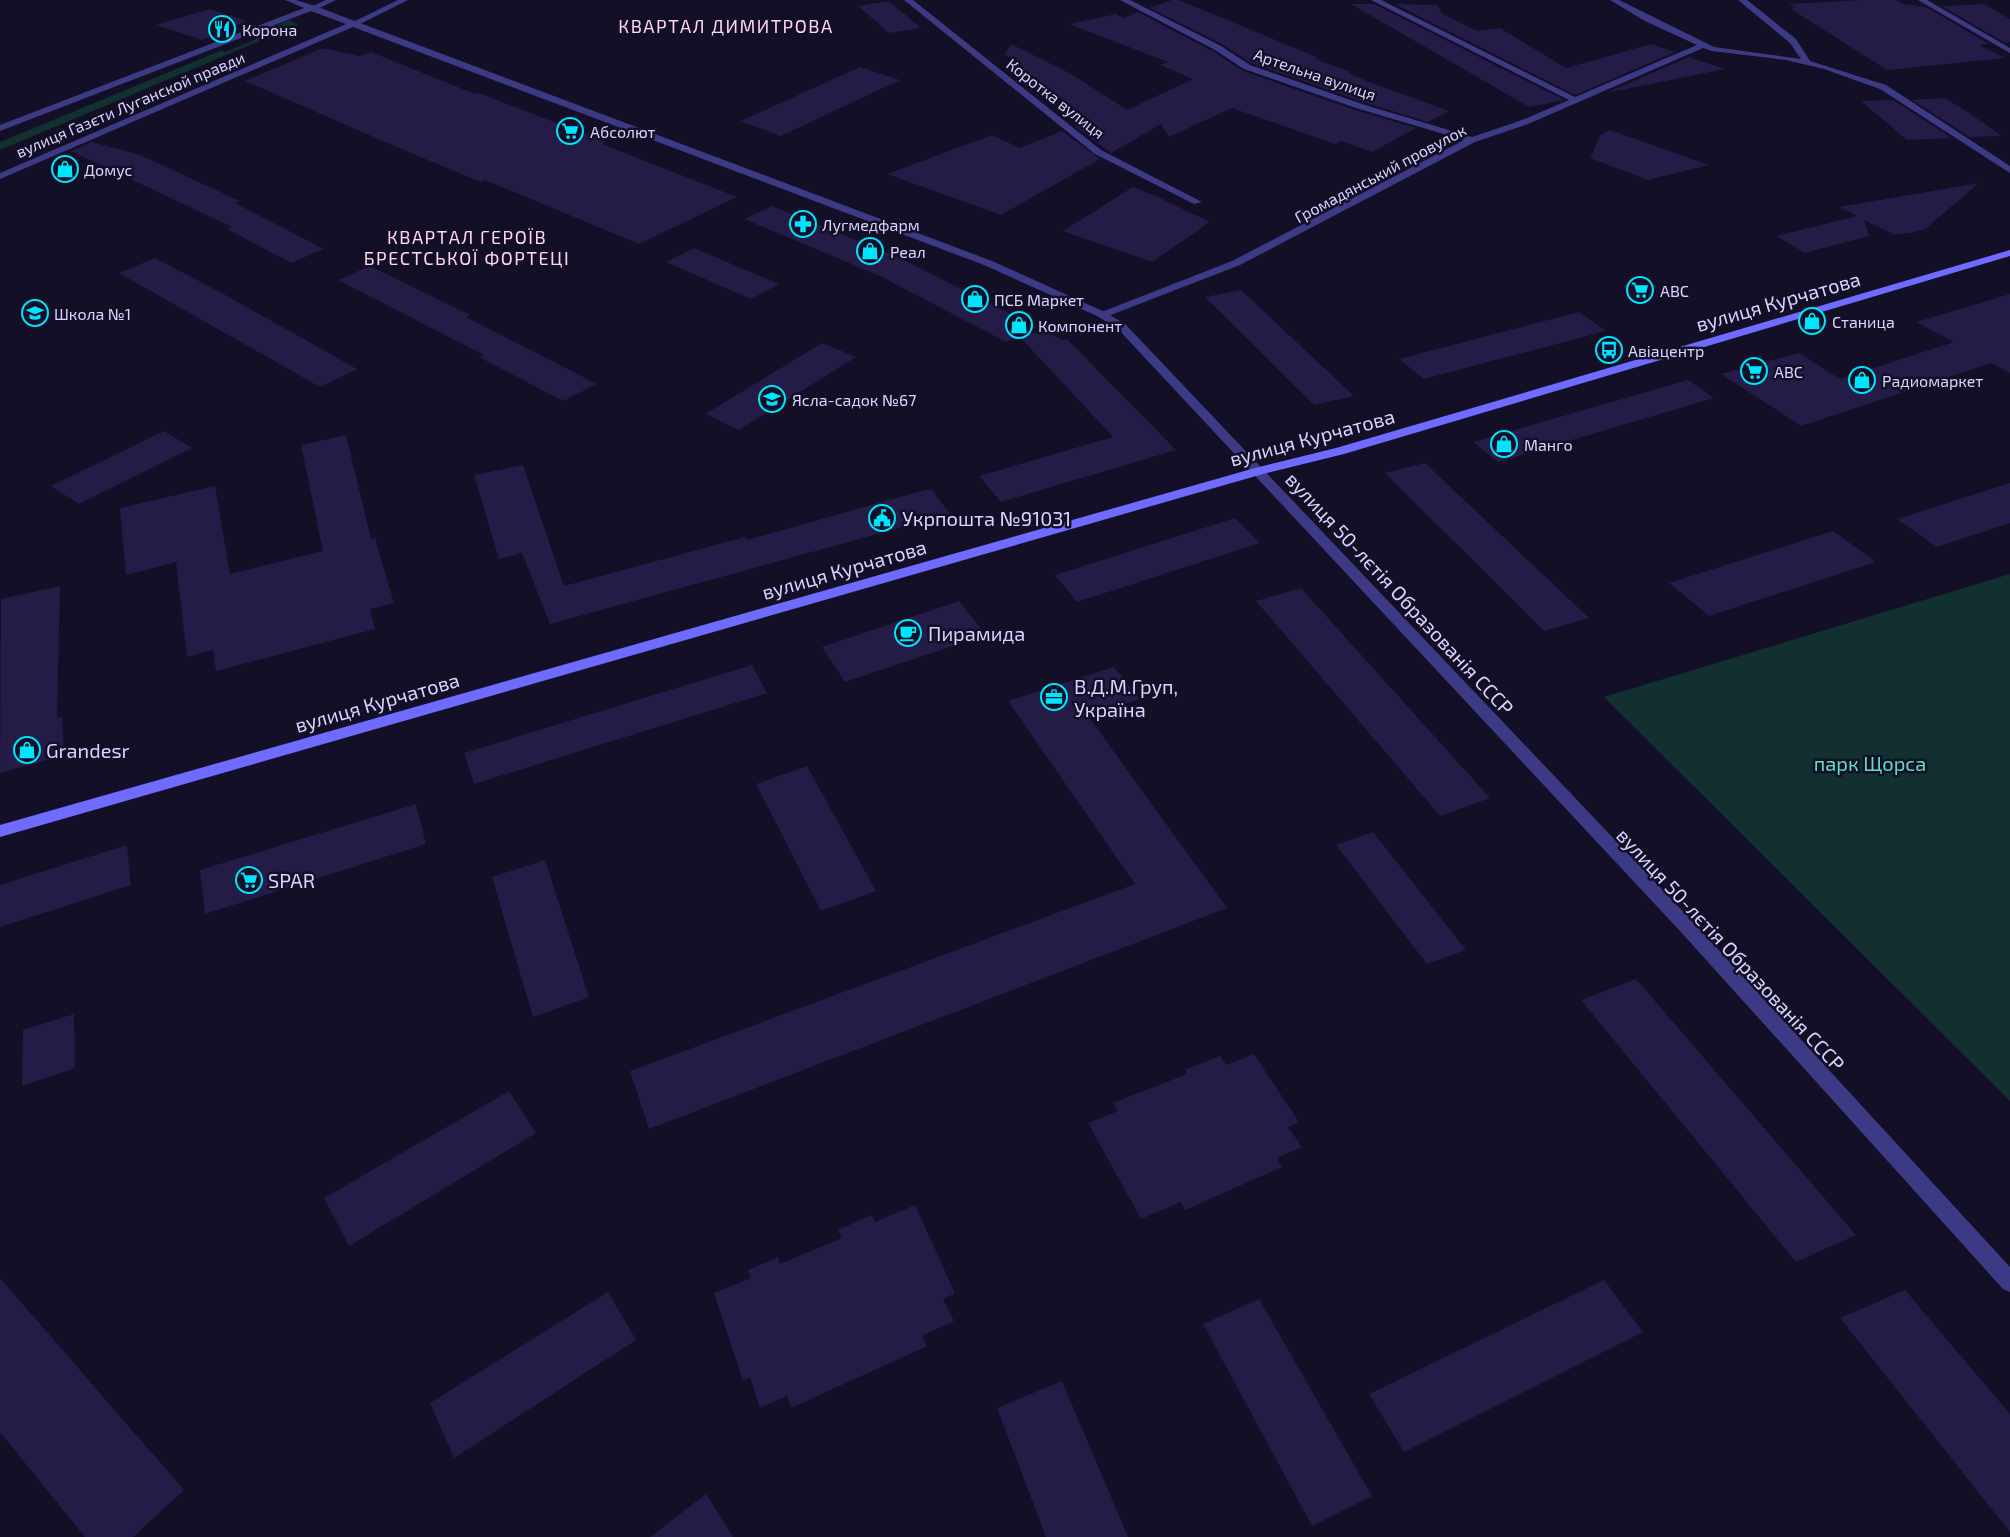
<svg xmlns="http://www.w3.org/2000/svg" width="2010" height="1537" viewBox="0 0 2010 1537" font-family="'Exo 2',sans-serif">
<rect width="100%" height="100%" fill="#130f26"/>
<g fill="#12302f">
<path d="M290,20L298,25L0,150V142L222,50L225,52L268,34L267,29Z"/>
<path d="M2010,574V1101L1604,697Z"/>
</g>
<g fill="#241b47">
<path d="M1172,0H1179L1319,58L1315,59L1351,72L1348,73L1369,82L1449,111L1428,122L1363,102L1251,63L1222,44L1150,8Z"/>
<path d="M1862,0H1896L1904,4L1926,7L1989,44L1979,45L2005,58L1887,70L1791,9L1795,8L1789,4Z"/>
<path d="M889,1L921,28L889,33L858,6Z"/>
<path d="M1351,4H1374L1564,100L1529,107Z"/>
<path d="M1395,4L1437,5L1442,14L1477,31L1500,28L1566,68L1651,44L1675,52L1575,95Z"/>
<path d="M1984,4L2010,19V42L2005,43L1942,6Z"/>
<path d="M210,9L247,21L202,40L156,25Z"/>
<path d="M1138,12L1214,52L1243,71L1355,110L1416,128L1372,152L1341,141L1335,144L1232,108L1169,137L1161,124L1111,153L1074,126L1089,120L1005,54L1011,44L1073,75L1127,110L1193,79L1160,65L1168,62L1069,24L1116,14L1123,18Z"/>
<path d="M320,49H328L359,56L371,52L475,94L479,93L606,142L602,144L737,197L639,244L485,180L481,182L413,154L245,81Z"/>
<path d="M1689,57L1725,69L1606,93Z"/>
<path d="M860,67L900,80L781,136L741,121Z"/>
<path d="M1945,98L1969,113L2002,136L1970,137L1912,100Z"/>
<path d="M1893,100L1952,138L1907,140L1861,101Z"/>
<path d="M1610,130L1709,165L1648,180L1590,158L1601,134Z"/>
<path d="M1062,131L1100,159L1001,215L887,174L992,135L1020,148Z"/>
<path d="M92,142L140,155L240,201L235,203L324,249L291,263L227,229L232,227L71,151Z"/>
<path d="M1979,183L1925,229L1915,232L1895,235L1864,220L1869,236L1805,253L1776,236L1857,216L1839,207Z"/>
<path d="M1133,187L1160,198L1210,222L1152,262L1063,231Z"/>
<path d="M772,206L900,258L1036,327L1006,342L880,276L744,219Z"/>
<path d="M694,248L779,284L751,299L666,262Z"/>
<path d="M155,258L220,292L357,369L320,387L119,273Z"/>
<path d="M370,266L470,315L466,317L597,384L563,401L479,357L484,355L338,280Z"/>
<path d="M1241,290L1354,396L1314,405L1205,297Z"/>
<path d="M2010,294V373L1991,363L1801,426L1721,374L1799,353L1840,379L1954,342L1916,322Z"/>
<path d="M1579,312L1606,331L1424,379L1399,359Z"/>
<path d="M1043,331L1063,340L1067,339L1176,450L1001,502L979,476L1113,437L1019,336Z"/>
<path d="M822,343L856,357L739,430L705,414Z"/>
<path d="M1688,380L1714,398L1498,462L1473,442Z"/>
<path d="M164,431L192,448L79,504L51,486Z"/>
<path d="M346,435L371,539L375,538L394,603L370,609L375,629L216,671L213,650L187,657L176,562L126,575L120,508L215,486L230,574L323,551L301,445Z"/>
<path d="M1425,463L1589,618L1544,631L1385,473Z"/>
<path d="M523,465L564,586L745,537L747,540L925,490H932L950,514L550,624L522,553L499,559L474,475Z"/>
<path d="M2010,483V523L1937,547L1897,519Z"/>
<path d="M1235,518L1260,543L1077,602L1055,575Z"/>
<path d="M1833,531L1876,562L1709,616L1669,583Z"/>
<path d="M60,586L57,718L62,717L64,755L0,773L1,599Z"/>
<path d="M1301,588L1490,798L1440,816L1256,601Z"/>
<path d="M959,601L986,635L845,682L822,647Z"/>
<path d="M752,665L767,693L474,784L464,753Z"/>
<path d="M1114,667L1140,699L1088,716L1227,908L649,1129L630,1071L1135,884L1008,701Z"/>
<path d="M807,766L876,891L821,911L756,784Z"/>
<path d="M416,804L426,844L205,914L200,870Z"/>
<path d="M1373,832L1466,950L1427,964L1336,845Z"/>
<path d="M127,845L131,885L0,927V885Z"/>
<path d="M545,860L589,997L533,1017L492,877Z"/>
<path d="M1636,979L1856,1235L1796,1262L1581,1000Z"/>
<path d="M74,1014L75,1068L22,1086L23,1030Z"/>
<path d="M1254,1054L1299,1122L1288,1127L1302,1147L1277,1158L1282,1167L1185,1210L1181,1202L1141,1219L1088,1123L1118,1111L1113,1103L1187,1074L1185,1070L1220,1056L1226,1065Z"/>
<path d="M509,1091L536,1133L349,1246L324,1198Z"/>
<path d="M915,1205L955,1293L943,1299L954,1321L922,1336L927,1346L791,1408L787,1396L760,1408L750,1377L743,1381L714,1293L751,1278L748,1270L778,1257L780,1264L842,1238L838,1230L872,1215L875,1222Z"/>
<path d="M0,1278L184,1490L133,1537H85L0,1432Z"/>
<path d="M1604,1280L1643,1332L1404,1452L1369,1394Z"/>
<path d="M1905,1290L2010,1414V1532L1840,1318Z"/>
<path d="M608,1292L636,1340L454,1458L430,1403Z"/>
<path d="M1259,1299L1372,1496L1312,1526L1203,1324Z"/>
<path d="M1062,1381L1128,1537H1046L997,1408Z"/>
<path d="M706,1494L733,1537H650Z"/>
</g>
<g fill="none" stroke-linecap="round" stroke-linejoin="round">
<g fill="#3d3a85" fill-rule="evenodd">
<path d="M326,0H336L315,10L308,8Z"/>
<path d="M398,0H408L356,26L349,24Z"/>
<path d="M904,0H913L1101,150L1202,202L1194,204L1095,154Z"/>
<path d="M1120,0H1130L1221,46L1250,65L1362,104L1472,137L1522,120L1569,100L1371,0H1381L1575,97L1697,45L1645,21L1610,0H1619L1714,47L1801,59L1790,43L1738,0H1747L1796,39L1810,61L1886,85L2010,166V173L1880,89L1824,69L1786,60L1712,51L1703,48L1528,124L1475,142L1240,265L1103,318L1098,315L1099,313L1232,261L1464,140L1356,108L1244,69L1215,50Z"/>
<path d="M1918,0H1927L2010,48V53Z"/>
</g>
<path fill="#3d3a85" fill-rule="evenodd" d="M285,0H296L315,6L992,261L1107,313L1126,325L1692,921L2010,1267V1292L2003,1289L1680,931L1118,329L1099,317L984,265L353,27L0,179V173L346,24L311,11L0,131V125L304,8Z"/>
<path fill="#6f6bff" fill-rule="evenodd" d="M2010,250V256L1344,454L1263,474L0,837V825L1255,468L1336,448Z"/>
</g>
<defs>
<symbol id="restaurant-ring" viewBox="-11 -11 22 22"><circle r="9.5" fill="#130f26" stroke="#00e5ff" stroke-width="1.5"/><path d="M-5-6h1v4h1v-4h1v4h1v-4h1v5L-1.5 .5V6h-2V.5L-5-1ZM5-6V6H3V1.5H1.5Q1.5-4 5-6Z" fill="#00e5ff"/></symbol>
<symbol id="supermarket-ring" viewBox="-11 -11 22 22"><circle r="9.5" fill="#130f26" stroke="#00e5ff" stroke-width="1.5"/><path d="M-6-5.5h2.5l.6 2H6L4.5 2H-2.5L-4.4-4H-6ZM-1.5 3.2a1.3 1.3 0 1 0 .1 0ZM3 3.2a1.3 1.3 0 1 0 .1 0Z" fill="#00e5ff"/></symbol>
<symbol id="shop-ring" viewBox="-11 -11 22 22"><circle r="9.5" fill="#130f26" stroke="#00e5ff" stroke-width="1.5"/><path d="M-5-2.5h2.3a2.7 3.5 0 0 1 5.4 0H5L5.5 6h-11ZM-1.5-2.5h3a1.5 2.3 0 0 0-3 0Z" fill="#00e5ff"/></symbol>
<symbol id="pharmacy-ring" viewBox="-11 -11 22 22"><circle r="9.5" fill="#130f26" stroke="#00e5ff" stroke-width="1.5"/><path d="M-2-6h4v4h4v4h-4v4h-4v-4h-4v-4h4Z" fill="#00e5ff"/></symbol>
<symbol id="school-ring" viewBox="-11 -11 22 22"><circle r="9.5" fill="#130f26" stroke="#00e5ff" stroke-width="1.5"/><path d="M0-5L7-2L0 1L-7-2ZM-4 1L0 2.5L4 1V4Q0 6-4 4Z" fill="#00e5ff"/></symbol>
<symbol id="bus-ring" viewBox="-11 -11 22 22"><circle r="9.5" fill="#130f26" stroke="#00e5ff" stroke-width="1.5"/><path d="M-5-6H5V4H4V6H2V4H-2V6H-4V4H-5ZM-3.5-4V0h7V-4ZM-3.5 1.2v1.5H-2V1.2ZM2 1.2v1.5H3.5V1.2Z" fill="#00e5ff"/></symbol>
<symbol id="civic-ring" viewBox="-11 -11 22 22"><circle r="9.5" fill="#130f26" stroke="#00e5ff" stroke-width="1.5"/><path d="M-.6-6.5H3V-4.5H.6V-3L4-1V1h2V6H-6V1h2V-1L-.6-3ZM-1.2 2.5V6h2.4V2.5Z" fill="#00e5ff"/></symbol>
<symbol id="cafe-ring" viewBox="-11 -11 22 22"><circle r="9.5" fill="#130f26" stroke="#00e5ff" stroke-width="1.5"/><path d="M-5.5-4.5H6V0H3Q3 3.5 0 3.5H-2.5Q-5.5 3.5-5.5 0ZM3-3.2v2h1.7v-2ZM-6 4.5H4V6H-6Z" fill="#00e5ff"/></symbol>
<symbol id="office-ring" viewBox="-11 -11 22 22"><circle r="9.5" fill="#130f26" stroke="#00e5ff" stroke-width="1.5"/><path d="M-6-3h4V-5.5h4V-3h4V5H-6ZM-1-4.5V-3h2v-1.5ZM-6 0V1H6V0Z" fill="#00e5ff"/></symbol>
</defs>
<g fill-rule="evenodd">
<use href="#restaurant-ring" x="207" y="14" width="30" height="30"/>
<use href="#supermarket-ring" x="555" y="116" width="30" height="30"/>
<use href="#shop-ring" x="50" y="154" width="30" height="30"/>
<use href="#pharmacy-ring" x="788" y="209" width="30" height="30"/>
<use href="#shop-ring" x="855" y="236" width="30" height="30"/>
<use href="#supermarket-ring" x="1625" y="275" width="30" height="30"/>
<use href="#shop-ring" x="960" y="284" width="30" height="30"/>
<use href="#school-ring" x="20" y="298" width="30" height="30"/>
<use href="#shop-ring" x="1797" y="306" width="30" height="30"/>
<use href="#shop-ring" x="1004" y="310" width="30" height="30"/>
<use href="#bus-ring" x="1594" y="335" width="30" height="30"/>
<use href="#supermarket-ring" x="1739" y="356" width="30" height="30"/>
<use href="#shop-ring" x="1847" y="365" width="30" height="30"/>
<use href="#school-ring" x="757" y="384" width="30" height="30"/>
<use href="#shop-ring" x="1489" y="429" width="30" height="30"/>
<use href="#civic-ring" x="867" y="503" width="30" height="30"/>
<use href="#cafe-ring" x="893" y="618" width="30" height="30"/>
<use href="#office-ring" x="1039" y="682" width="30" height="30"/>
<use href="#shop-ring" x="12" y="735" width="30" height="30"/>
<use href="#supermarket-ring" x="234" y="865" width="30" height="30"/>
</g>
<g text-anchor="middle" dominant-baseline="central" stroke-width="5" stroke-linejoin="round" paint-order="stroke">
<g font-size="16" fill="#d9d4ff" stroke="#130f26" text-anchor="start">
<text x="242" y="29">Корона</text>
<text x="590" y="131">Абсолют</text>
<text x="84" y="169">Домус</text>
<text x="822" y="224">Лугмедфарм</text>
<text x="890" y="251">Реал</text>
<text x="1660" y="290">ABC</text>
<text x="994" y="299">ПСБ Маркет</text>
<text x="54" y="313">Школа №1</text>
<text x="1832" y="321">Станица</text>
<text x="1038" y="325">Компонент</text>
<text x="1628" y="350">Авіацентр</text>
<text x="1774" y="371">АВС</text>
<text x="1882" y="380">Радиомаркет</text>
<text x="792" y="399">Ясла-садок №67</text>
<text x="1524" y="444">Манго</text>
</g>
<g font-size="16" fill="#d9d4ff" stroke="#130f26">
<text transform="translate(1315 74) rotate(19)">Артельна вулиця</text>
<text transform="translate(1056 98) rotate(38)">Коротка вулиця</text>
<text transform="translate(130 104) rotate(-23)">вулиця Газєти Луганской правди</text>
<text transform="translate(1380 173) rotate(-28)">Громадянський провулок</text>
</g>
<g font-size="18" letter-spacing="1.5" fill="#ffd6f0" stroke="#130f26">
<text x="726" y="26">КВАРТАЛ ДИМИТРОВА</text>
<text x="467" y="237">КВАРТАЛ ГЕРОЇВ<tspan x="467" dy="21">БРЕСТСЬКОЇ ФОРТЕЦІ</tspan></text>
</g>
<g font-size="20" fill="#d9d4ff" stroke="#130f26">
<text transform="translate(1778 301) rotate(-16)">вулиця Курчатова</text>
<text transform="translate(1312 437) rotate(-15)">вулиця Курчатова</text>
<text transform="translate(844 569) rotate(-16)">вулиця Курчатова</text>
<text transform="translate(1400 593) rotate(47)">вулиця 50-лєтія Образованія СССР</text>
<text transform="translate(377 702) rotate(-16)">вулиця Курчатова</text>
<text transform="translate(1731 949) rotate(47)">вулиця 50-лєтія Образованія СССР</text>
</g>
<g font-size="20" fill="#d9d4ff" stroke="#130f26" text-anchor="start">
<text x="902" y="518">Укрпошта №91031</text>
<text x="928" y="633">Пирамида</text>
<text x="1074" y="686">В.Д.М.Груп,<tspan x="1074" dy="23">Україна</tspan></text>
<text x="46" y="750">Grandesr</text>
<text x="268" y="880">SPAR</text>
</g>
<g font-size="20" fill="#5fe0c0" stroke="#130f26">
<text x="1870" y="763">парк Щорса</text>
</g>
</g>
</svg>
